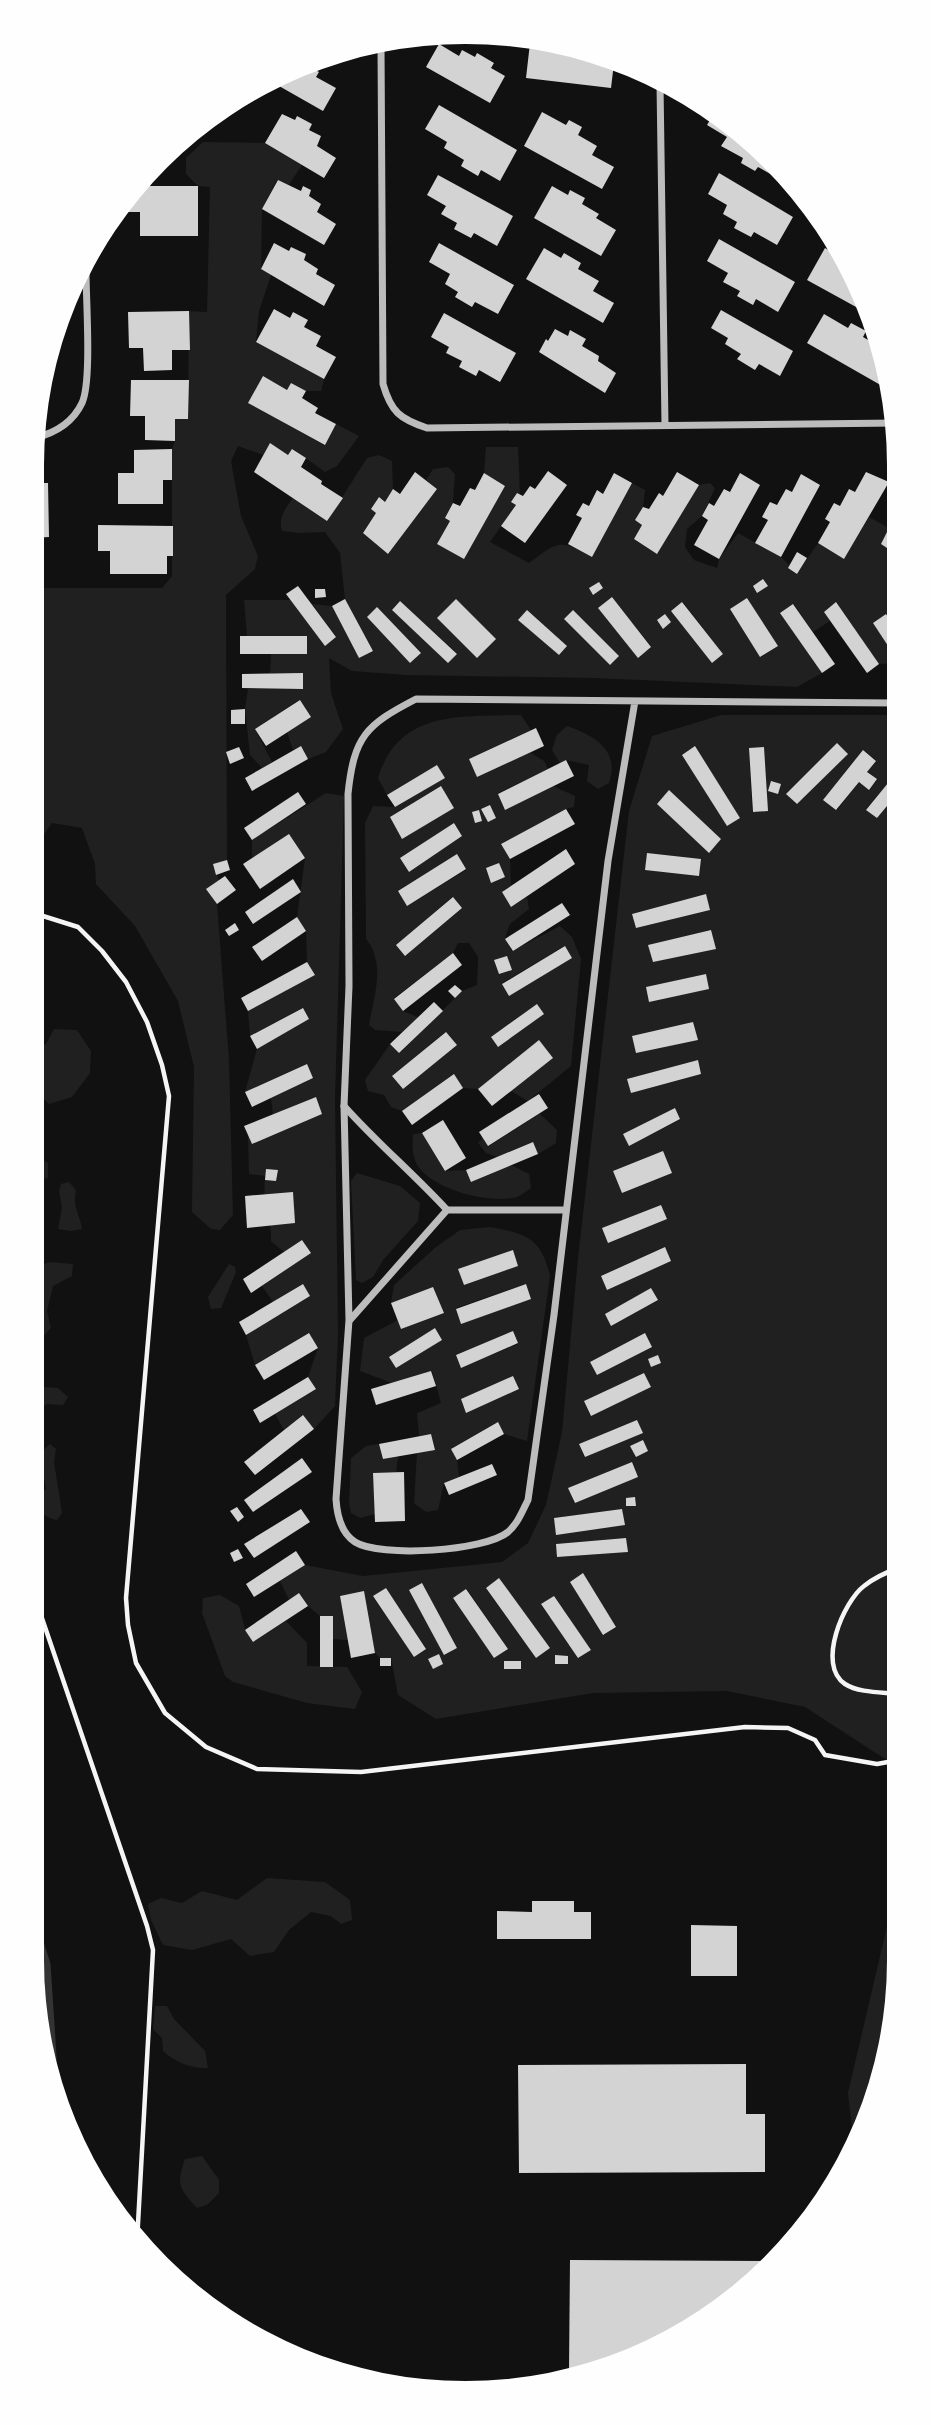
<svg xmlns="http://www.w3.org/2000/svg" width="931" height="2425" viewBox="0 0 931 2425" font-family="'Nunito Sans',sans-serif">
<rect width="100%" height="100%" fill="#111"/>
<g fill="#202020" fill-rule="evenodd">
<path d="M203,142L265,143L302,165L289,185L277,180L262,209L261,269L271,275L259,311L256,342L324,379L321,391H306L291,383L287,390L263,376L249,403L324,445L336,424L359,436L337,466L325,472L293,449L288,455L270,444L263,455L238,446L231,461L241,516L258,556L255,569L226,595L227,860L213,864L219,880L207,889L217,904L229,1060L233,1215L220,1230L211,1229L192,1212L194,1067L178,1001L135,926L96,884L95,864L82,828L52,823L40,840L32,859V588H162L172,576V449L175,441V419L188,418L189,311L207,312L210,187L198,186L186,174V158Z"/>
<path d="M486,447H518L520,495L517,493L512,501L516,505L490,542L529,563C559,541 559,539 592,557L632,483L645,490L643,507L635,520L642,525L634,539L657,554L699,485L710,483L715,488L702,516L687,529L685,547L694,560L717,568L719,559L738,533L781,557L789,565L788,568L797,574L818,543L844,559L869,517L889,528L881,544L896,554V629L886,614L874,623L896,658V663L879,664L836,603L824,612L830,621L813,632L794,604L781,613L822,673L797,687L595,678L406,675L352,671L329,658L331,693L343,729L326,752L308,759L301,746L293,750L287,732L299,700L255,729L272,762L262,768L250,755L245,709L248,689H303V673H270L271,654L247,636L244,600H291L325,645L336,636L312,604L332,606L359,658L373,651L345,599L340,553L325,532L300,533L282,531C278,518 285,509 293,498L327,521L367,458L379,455L392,461L393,489L385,502L379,497L372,509L376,513L363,532L388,554L437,489L426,480L433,469L448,467L455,474L453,503L445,518L450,521L464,558L505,486L484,473ZM612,597L651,646L638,657L598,608ZM747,598L778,646L761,657L730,610ZM399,601L457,653V654L448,662L392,610ZM683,602L723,654L712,663L671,611ZM572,610L619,656L610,665L564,619ZM527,611L567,646L559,655L519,620ZM367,617L420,653V654L410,663Z"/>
<path d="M521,715L531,730L469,759L477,776L530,752L544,761L548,769L498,793L506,809L553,786L575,796L574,807L566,809L501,844L510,859L511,886L502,892L511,907L527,897L529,909L510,924L505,938L512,951L560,926L572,937L581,959L571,1066L528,1101L511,1091L553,1058L478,1089L463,1088L453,1075L402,1111L391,1107L384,1095L368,1091L365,1080L390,1044L400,1053L462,991L477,985L478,957L469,943H458L453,953L394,998L403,1011L418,1017L403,1032L375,1030L369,1025C374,997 386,963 366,939L365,823L373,806L395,807L444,778L437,766L387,795L378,778C399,709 462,717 521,715ZM440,786L454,807L402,838L390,817ZM454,823L462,836L409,872L401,858ZM457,854L466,870L407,906L398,891ZM452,897L462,908L405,956L397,945ZM564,946L571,958L502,984V983ZM538,1005L543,1014L497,1046L491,1037ZM445,1032L456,1045L402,1089L392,1076Z"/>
<path d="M721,715H896L897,772L866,809L877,818L897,794L899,1768L805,1707L727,1691L593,1693L436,1719L398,1695L391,1658H380L375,1653L364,1592L340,1596L348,1640L333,1639L320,1616L308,1606L299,1593L289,1600L280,1581L305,1565L363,1576L502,1562L528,1543L546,1505L562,1432L578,1258L629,811L652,736ZM837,744L847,753L796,804L787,793ZM694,747L740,818L727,826L682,755ZM749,748H764L767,811L752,812ZM863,750L876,760L867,772L877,780L869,789L859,782L837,810L823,800ZM669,791L721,839L709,852L657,804ZM647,853L700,859L699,876L646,870ZM705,894L710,910L636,928L632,914ZM710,930L715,949L653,962L649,945ZM706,974L708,989L649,1001L647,987ZM693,1023L697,1040L636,1052L632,1037ZM697,1060L701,1074L631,1093L628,1079ZM675,1108L680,1120L629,1145L623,1134ZM663,1152L671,1173L622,1193L613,1171ZM661,1205L667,1219L608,1242L603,1228ZM664,1247L670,1261L607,1290L601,1276ZM651,1289L657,1301L611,1326L605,1314ZM645,1334L652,1347L597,1375L590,1362ZM644,1373L651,1387L590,1415L584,1401ZM637,1420L642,1433L584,1457L579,1444ZM632,1462L637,1477L574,1503L569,1488ZM622,1509L624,1525L556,1534L555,1518ZM626,1538L627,1552L557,1557V1544ZM583,1574L616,1627L604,1635L570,1582ZM499,1579L550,1648L536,1658L486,1589ZM422,1583L457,1648L445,1655H444ZM386,1588L426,1648L414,1657L373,1597ZM467,1589L508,1649L495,1658L453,1599ZM554,1597L591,1650L579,1658L541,1605Z"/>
<path d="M567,726C595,736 620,750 609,783L598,789L587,781L589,765L566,760L560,763L552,750L557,735Z"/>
<path d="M326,793L344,796L335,1098L338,1333L335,1406L314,1429L302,1415L284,1430L275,1414L315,1390L308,1377L318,1348L308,1333L255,1365L246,1335L309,1297L302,1284L273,1302L262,1286L311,1253L302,1240L284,1252L271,1241C272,1220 262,1201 265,1180L276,1181L277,1171L266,1176L249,1174L248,1136L253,1144L322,1114L315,1097L273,1115L271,1098L313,1078L306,1064L245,1092L257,1049L309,1019L302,1008L250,1036L248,1011L315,975L307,962L306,931L297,917L305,858L289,835L252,858V840Z"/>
<path d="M54,1029L77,1030L91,1051L90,1073L72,1097L49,1104L32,1088V1050H35L46,1044Z"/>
<path d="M540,1114L557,1130L556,1143L538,1154L532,1142L497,1157L486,1153L478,1143L483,1138L489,1146Z"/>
<path d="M422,1133L445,1171L466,1170L472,1182L511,1165L529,1174L531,1188C526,1191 522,1195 517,1197C490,1204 440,1191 421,1170C412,1160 412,1147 413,1134Z"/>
<path d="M32,1149L33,1154L48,1163V1178L35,1181L32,1188Z"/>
<path d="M357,1173L400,1186L420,1203L418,1221L383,1260L373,1277L362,1283L356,1280L351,1181Z"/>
<path d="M69,1182L76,1190C72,1208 80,1213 82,1229L71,1231L58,1229L62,1208L59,1191L61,1184Z"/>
<path d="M490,1227C526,1234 541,1237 550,1276L527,1441L504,1434L497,1422L452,1448L457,1460L459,1477L444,1483L438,1510L426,1512L414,1503L417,1453L435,1449L431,1434L419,1436L417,1413L441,1403L432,1371L392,1383L360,1371L364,1338L398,1320L401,1329L444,1313L433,1287L391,1303L394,1285L436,1247L460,1230ZM513,1251L518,1266L464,1285L458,1269ZM525,1284L530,1299L461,1323L456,1308ZM435,1328L441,1340L396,1368L390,1357ZM513,1331L518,1344L461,1367L456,1355ZM513,1376L519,1389L466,1412L461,1399Z"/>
<path d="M50,1262L73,1264L72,1276L53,1286L47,1311L51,1328L40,1340L32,1341V1282L37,1266Z"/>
<path d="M229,1264L235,1267L236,1272L221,1308L211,1309L208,1297Z"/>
<path d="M32,1386L58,1388L68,1397L63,1405L47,1404L32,1412Z"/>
<path d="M50,1444L56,1449L54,1462L62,1513L57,1520C47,1519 41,1510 32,1510V1481L37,1495L46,1489L39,1454Z"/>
<path d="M379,1444L383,1459L398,1456L396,1473L373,1474L375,1514L360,1518L351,1513L349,1504L351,1458L366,1446Z"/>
<path d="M220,1595L239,1606L245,1629L253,1642L286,1621L307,1643V1666L347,1667L362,1692L355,1709L307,1703L233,1682L225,1676L202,1613L203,1598Z"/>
<path d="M899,1875V1960L885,2072L853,2137L848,2093Z"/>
<path d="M267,1878L325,1882L350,1900L352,1920L341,1924L331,1916L311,1912L289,1930L274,1952L250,1956L231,1939L192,1950L163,1945L151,1920L148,1904L161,1898L182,1903L202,1891L237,1900Z"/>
<path d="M155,2006H167L174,2019L205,2051L208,2068C192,2069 175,2062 163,2051L162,2038L153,2029Z"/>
<path d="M202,2156L219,2180V2193L207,2205L197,2208C179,2188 176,2185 185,2159Z"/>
</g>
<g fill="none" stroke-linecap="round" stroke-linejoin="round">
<path stroke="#333" stroke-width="7" d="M32,1917L47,1964L56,2101"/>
</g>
<g fill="#d3d3d3">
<path d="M530,43L582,48L594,54V56L614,63L611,88L526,78Z"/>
<path d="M439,44L459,56L462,50L475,57L477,53L494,63L491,68L505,76L490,103L426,67Z"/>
<path d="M312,68L319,72L316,77L336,88L323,111L272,82Z"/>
<path d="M439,105L517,150L500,181L481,170L478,176L461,166L464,160L444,148L447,142L425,129Z"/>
<path d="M542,112L566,125L569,120L582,127L578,135L597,146L592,155L614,167L602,189L524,146Z"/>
<path d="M715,112L780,169L776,177L758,167L755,171L741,163L743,158L721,146L727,137L707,125Z"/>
<path d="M282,114L295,120L297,116L312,124L309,130L321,136L317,146L336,158L324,178L265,143Z"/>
<path d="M719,173L793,217L777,245L754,232L751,237L734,228L737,222L723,214L727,205L708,194Z"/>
<path d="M438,175L513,216L497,246L474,233L471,238L454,229L457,223L441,214L446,206L427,195Z"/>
<path d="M278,180L301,191L303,186L311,190L309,196L321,204L317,212L336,224L324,245L262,209Z"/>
<path d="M138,186H198V236H140V212H128V195Z"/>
<path d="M552,186L568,195L570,190L585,198L582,204L599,214L596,218L616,230L601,256L534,218Z"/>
<path d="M719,239L795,282L778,312L756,299L753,305L737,296L740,291L723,282L728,273L707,261Z"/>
<path d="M274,243L289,251L291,247L306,254L304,260L318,269L316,274L335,285L324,306L261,269Z"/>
<path d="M439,243L514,285L498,314L475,302L472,307L455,297L458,292L445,284L450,274L429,262Z"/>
<path d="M544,248L561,258L564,253L581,263L578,269L599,281L593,291L614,303L603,323L526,279Z"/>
<path d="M825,248L845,259L855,274L867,313L807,280Z"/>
<path d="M274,309L290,318L293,312L308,320L304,327L321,336L316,346L336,357L324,379L256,342Z"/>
<path d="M721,310L793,351L780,376L759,364L755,370L737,359L741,354L725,344L728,338L711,328Z"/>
<path d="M189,311L190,350H172V370L144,371L143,348H129L128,312Z"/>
<path d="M444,313L516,353L500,382L479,370L476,376L459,367L462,361L446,353L449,347L431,337Z"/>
<path d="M824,314L848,328L851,323L866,331L863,337L875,344L873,349L879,353L887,381L884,387L807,343Z"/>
<path d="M555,329L568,336L570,330L586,339L582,346L599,356L598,361L616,373L605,393L539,352L546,339L548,341Z"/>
<path d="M263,376L287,390L291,383L306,391L302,398L318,408L315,413L336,424L325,445L248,403Z"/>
<path d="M131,380H189L188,419H175V441L145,440V416H130Z"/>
<path d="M270,443L288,455L292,449L306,458L301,467L322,481L321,484L343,498L327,521L254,472Z"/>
<path d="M172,449V480H163V504H118V473H134V450Z"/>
<path d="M548,471L567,485L525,543L501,526L516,505L511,502L517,493L523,496L530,486L535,489Z"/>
<path d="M415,472L437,489L388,554L363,533L376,513L371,509L379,497L385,502L393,489L400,494Z"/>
<path d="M677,472L699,485L657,554L634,539L642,525L635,520L643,507L649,509L659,493L663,496Z"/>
<path d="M866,472L889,482L844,559L818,543L830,522L825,519L834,503L840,506L849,489L855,492Z"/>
<path d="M484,473L505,486L464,559L437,544L450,521L445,518L453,503L460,506L470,488L475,490Z"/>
<path d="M614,473L632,483L592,557L568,544L582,518L576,515L583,503L589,506L597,490L603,494Z"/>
<path d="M740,473L760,485L719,559L694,545L708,520L702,516L709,503L714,506L724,489L730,492Z"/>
<path d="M801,474L820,485L781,557L755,543L768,520L762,517L770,502L777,505L786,489L792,492Z"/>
<path d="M32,483H48L49,537L32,538Z"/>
<path d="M896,505V554L881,544L892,522L887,520Z"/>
<path d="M98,525L173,526V556H167V574H110V551H98Z"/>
<path d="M797,552L807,558L797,574L788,568Z"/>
<path d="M763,579L768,586L757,593L753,586Z"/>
<path d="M599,582L603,588L593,595L589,588Z"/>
<path d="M298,586L336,637L325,646L286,594Z"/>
<path d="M315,589H325L326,597L315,598Z"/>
<path d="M612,597L651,647L638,658L598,608Z"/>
<path d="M747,598L778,646L760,657L730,609Z"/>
<path d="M345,599L373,651L359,658L332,606Z"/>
<path d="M456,599L496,639L477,658L437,618Z"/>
<path d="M400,601L457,654L448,663L392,610Z"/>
<path d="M682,602L723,654L712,663L671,611Z"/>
<path d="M836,602L879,664L867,673L824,612Z"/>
<path d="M793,604L835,664L822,673L780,613Z"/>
<path d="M377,607L421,653L410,663L367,617Z"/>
<path d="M527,610L567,646L559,655L518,620Z"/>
<path d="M573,610L619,656L610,665L564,619Z"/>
<path d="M665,614L671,622L663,629L657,620Z"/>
<path d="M886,614L896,629V658L873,623Z"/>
<rect x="240" y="636" width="67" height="18"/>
<path d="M303,673V689L242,688V674Z"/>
<path d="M300,700L311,717L266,746L255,729Z"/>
<path d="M245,709V724H231V710Z"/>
<path d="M536,728L544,746L477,777L469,759Z"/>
<path d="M837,743L848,754L797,804L786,794Z"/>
<path d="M301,746L308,759L252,791L245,778Z"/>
<path d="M695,746L740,818L727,826L682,755Z"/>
<path d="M239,747L244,758L230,764L226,752Z"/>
<path d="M764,747L768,811L753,812L749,748Z"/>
<path d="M863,750L876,761L867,772L877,779L869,790L859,782L836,810L823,800Z"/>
<path d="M566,760L574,776L505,810L498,794Z"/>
<path d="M437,765L445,778L395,807L387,795Z"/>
<path d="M897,772V794L877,818L866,810Z"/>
<path d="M771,781L781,784L778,794L768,791Z"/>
<path d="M441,786L454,808L402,839L390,817Z"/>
<path d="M669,790L721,839L709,853L657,804Z"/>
<path d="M298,792L306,804L252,840L244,828Z"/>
<path d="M490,805L496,818L488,822L481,809Z"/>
<path d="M566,809L575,824L510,859L501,844Z"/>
<path d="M479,810L482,821L475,823L472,812Z"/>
<path d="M454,823L462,836L409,872L400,858Z"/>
<path d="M289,834L305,858L260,889L243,864Z"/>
<path d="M566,849L575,864L511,907L502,892Z"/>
<path d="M647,853L701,859L699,876L645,870Z"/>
<path d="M457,854L466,869L407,906L398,891Z"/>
<path d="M227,860L230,870L216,875L213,864Z"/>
<path d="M499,863L505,877L491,883L486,868Z"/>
<path d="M225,876L236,890L217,904L206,889Z"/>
<path d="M293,879L301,892L253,924L245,912Z"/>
<path d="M706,894L710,910L636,928L632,914Z"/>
<path d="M453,897L462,908L405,956L396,945Z"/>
<path d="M562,903L570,915L513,951L505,939Z"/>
<path d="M297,917L306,931L262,961L252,947Z"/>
<path d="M235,923L239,930L229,936L225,930Z"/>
<path d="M711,930L716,949L653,962L648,945Z"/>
<path d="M565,946L572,958L509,996L502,984Z"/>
<path d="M453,953L462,965L403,1011L394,999Z"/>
<path d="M507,956L512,970L499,974L494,960Z"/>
<path d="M307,962L315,975L248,1011L241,998Z"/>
<path d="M706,974L709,989L649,1002L646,987Z"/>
<path d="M455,985L462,991L455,998L448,991Z"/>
<path d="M434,1002L443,1011L399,1053L390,1044Z"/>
<path d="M537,1004L544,1014L498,1047L491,1037Z"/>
<path d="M303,1008L309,1019L257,1049L250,1036Z"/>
<path d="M693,1022L698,1040L636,1053L632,1036Z"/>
<path d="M446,1032L457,1045L403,1089L392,1076Z"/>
<path d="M539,1040L553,1058L492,1106L478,1089Z"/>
<path d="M698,1060L701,1074L631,1093L627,1079Z"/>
<path d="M307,1064L313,1078L252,1107L245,1092Z"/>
<path d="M454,1074L463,1088L412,1125L402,1111Z"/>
<path d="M539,1094L548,1108L488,1146L479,1132Z"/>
<path d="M316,1097L322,1114L252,1144L244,1126Z"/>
<path d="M675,1108L680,1119L629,1146L623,1134Z"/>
<path d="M443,1120L466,1158L445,1171L422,1133Z"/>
<path d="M533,1142L538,1154L471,1182L466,1170Z"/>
<path d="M663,1151L672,1173L622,1193L613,1171Z"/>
<path d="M266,1169L278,1170L276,1181L265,1180Z"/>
<path d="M293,1192L295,1223L247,1228L245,1196Z"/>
<path d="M661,1205L667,1219L608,1243L602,1228Z"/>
<path d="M302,1240L311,1253L251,1293L243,1279Z"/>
<path d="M665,1247L671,1261L607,1290L601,1276Z"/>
<path d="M513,1250L518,1266L464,1285L458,1269Z"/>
<path d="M303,1284L310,1296L246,1335L239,1322Z"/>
<path d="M526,1284L531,1299L461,1324L456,1309Z"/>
<path d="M433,1287L444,1313L401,1329L391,1303Z"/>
<path d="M651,1288L658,1300L611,1326L605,1314Z"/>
<path d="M435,1328L442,1340L396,1368L389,1357Z"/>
<path d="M513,1331L518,1343L461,1368L456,1355Z"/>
<path d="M309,1333L318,1348L264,1380L255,1365Z"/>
<path d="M645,1333L652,1347L597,1375L590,1362Z"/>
<path d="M658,1355L661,1363L651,1367L648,1359Z"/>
<path d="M431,1371L436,1386L376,1405L371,1389Z"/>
<path d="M644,1373L651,1387L591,1416L584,1401Z"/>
<path d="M513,1376L519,1389L466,1413L461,1399Z"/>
<path d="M308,1377L316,1389L260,1423L253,1410Z"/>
<path d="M303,1415L314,1429L255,1475L244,1462Z"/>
<path d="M637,1420L643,1433L585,1457L579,1444Z"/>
<path d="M498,1422L504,1434L457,1460L451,1449Z"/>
<path d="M431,1434L435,1450L383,1459L379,1444Z"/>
<path d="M643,1440L648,1451L636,1457L630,1446Z"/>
<path d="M302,1458L312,1472L253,1512L244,1500Z"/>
<path d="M632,1462L638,1477L575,1503L568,1488Z"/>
<path d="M492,1464L497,1475L449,1495L444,1483Z"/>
<path d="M404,1472L405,1521L375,1522L373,1473Z"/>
<path d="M635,1497L636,1506H626V1498Z"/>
<path d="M237,1507L244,1517L238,1522L230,1511Z"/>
<path d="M301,1509L310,1522L254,1558L244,1544Z"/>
<path d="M622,1509L625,1525L556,1535L554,1518Z"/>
<path d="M626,1538L628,1552L557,1557L556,1544Z"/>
<path d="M238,1549L243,1558L234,1562L230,1553Z"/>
<path d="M296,1551L305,1565L254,1597L246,1584Z"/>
<path d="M583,1573L616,1627L603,1635L570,1582Z"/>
<path d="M499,1578L550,1648L536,1658L486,1588Z"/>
<path d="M422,1583L457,1648L444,1655L409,1590Z"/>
<path d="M386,1588L426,1649L414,1657L373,1596Z"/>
<path d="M466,1589L508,1649L494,1658L453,1598Z"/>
<path d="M364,1591L375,1653L351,1658L340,1596Z"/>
<path d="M299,1593L308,1606L253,1642L245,1630Z"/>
<path d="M554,1596L591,1650L578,1658L541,1604Z"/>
<rect x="320" y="1616" width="13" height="51"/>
<path d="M439,1654L443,1664L433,1669L428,1659Z"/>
<path d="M555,1655L568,1656V1664H555Z"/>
<rect x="380" y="1658" width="11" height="8"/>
<rect x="504" y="1661" width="17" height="8"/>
<path d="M532,1901H574V1912H591V1939H497V1911L532,1912Z"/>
<path d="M691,1925L737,1926V1976H691Z"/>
<path d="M746,2064V2114H765V2172L519,2173L518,2065Z"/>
<path d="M570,2260L767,2261V2264L706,2321L585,2371H569Z"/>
</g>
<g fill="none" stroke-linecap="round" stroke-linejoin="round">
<g stroke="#f5f5f5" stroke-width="4.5">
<path d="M32,919L43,916L78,927L102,951L126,982L147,1022L162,1065L169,1096L126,1598L128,1625L136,1663L165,1713L206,1747L257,1769L361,1772L745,1727L788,1728L815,1740L825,1755L877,1764L899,1760"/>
<path d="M899,1568C887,1572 874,1578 864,1586C844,1601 816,1665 845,1684C859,1693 882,1692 899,1694"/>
<path d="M32,1589L147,1926L153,1950L137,2242"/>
</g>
<g stroke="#bcbcbc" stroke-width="7">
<path d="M381,45L383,384C391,412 400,419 427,428L896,423"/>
<path d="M660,84L665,425"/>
<path d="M35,438C55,433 73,422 82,403C92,381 86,301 86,272"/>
<path d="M635,701L608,861L554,1315L528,1500C522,1512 518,1523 508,1532C485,1551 380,1558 355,1542C341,1533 337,1515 336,1499L349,1320L344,1106L349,986L348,794C354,736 366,725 416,699L896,703"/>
<path d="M344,1106C377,1143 414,1174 447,1210"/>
<path d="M350,1320L447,1210H566"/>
</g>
</g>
<path d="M0 0H931V2425H0ZM465 44H466A421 421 0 0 1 887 465V1960A421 421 0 0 1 466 2381H465A421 421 0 0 1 44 1960V465A421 421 0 0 1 465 44Z" fill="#fefefe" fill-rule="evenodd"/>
</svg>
